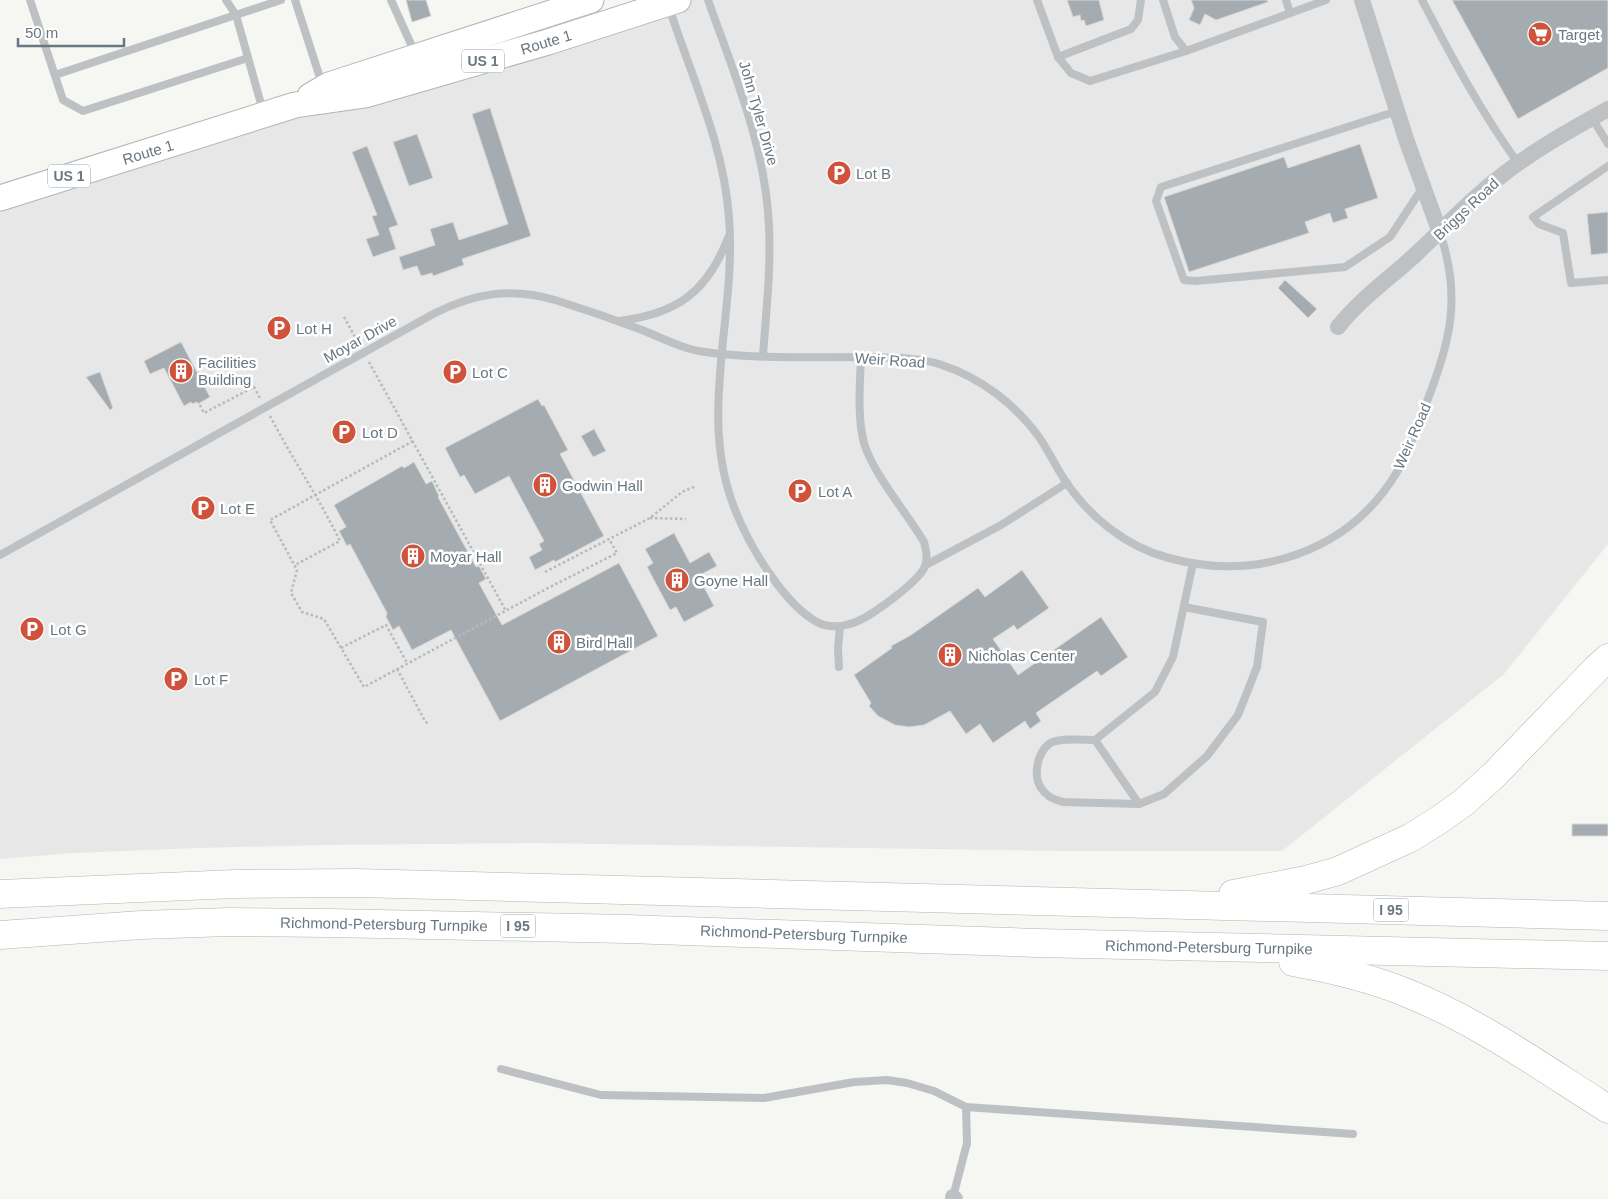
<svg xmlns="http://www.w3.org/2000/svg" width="1608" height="1199" viewBox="0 0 1608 1199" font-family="Arial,sans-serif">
<rect width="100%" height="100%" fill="#f6f6f3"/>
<path fill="#e6e7e6" d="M664,0H1608V544L1504,674L1282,851H1065L538,843L323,845L196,848L74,853L0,859V203Z"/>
<g fill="#a5acb1" stroke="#d7d7d5">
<path d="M406,0H426L431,16L412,22Z"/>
<path d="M1067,0H1099L1104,20L1086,26L1084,20L1081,21L1080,15L1073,17Z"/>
<path d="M1191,0H1267L1268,2L1216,20L1205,14L1200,25L1189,20L1194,8Z"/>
<path d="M1452,0H1608V68L1518,119Z"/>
<path d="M490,108L531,236L462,259L464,265L433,276L432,273L421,276L417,266L403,270L399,257L435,245L430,229L453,222L459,240L508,224L472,114Z"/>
<path d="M417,134L433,178L409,186L393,142Z"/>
<path d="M1360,144L1378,198L1345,209L1348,218L1333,223L1330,213L1305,222L1309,233L1189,272L1164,197L1284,157L1288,168Z"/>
<path d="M367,146L398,225L389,228L396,249L373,257L366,239L379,235L372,216L377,215L352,152Z"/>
<path d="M1608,212V253L1591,255L1587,214Z"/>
<path d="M1285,280L1317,309L1308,318L1278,288Z"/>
<path d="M181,342L210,397L198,404L197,402L192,404L191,402L184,406L164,368L150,374L144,361Z"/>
<path d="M100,372L113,408L110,410L86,377Z"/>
<path d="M538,399L542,406L544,405L568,450L560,454L604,536L555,562L554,560L535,570L529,557L542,550L539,544L544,541L509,476L475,494L464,475L460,477L445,448Z"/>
<path d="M594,429L606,451L593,457L581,436Z"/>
<path d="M414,462L426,484L432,481L439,496L438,497L476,567L479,566L486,579L479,583L502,625L619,563L658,636L500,721L451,630L412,650L399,626L393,630L386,617L387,613L350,544L347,546L339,531L346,527L334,505L402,466L404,468Z"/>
<path d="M674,533L690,563L709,552L717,566L698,576L714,606L684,622L676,607L670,610L647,567L653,563L645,549Z"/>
<path d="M1022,570L1049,608L1017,630L1014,625L993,639L1018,675L1101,617L1128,657L1101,676L1097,671L1036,713L1041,721L1030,729L1025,721L993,743L980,724L966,734L950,711L924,725L909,727L895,725L878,716L869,706L871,703L854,675L892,648L891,646L911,635L978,588L985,597Z"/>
<rect x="1572" y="824" width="36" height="12"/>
</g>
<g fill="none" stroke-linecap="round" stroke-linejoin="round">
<defs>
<g id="primary">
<path d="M310,96L329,85L591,0"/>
<path d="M0,198L295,105L365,95L548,42L678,0"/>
</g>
<g id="highway">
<path d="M0,894L235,884L357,883L1608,916"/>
<path d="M1233,894L1306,880L1338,871L1410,838L1439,820L1463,803L1494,775L1596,669L1608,658"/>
<path d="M0,935L141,925L228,922L330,923L627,929L1037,943L1608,956"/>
<path d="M1293,962C1332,969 1371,978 1407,993C1479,1022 1543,1068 1608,1109"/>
</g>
</defs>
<use href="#primary" stroke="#b1b5b8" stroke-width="27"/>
<use href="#highway" stroke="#b1b4b7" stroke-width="29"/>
<g stroke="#b7babc" stroke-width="2.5" stroke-dasharray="2.5 2.5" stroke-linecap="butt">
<path d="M344,317L359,344"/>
<path d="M369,362L506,611"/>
<path d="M200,405L204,413L206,412L254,387L261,400"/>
<path d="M270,416C292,458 319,498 340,541L295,565"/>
<path d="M413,441L270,520L297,570L291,593L302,612L324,619L364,687L548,588L617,553L609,539"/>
<path d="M650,518L686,519"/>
<path d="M545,572L650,518L682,492L696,486"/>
<path d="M341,648L386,625L407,663"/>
<path d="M397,669L425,721L429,725"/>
</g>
<g stroke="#bdc1c4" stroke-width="8">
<path d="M30,0L63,100L83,111L248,58"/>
<path d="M226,0L236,15L263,111"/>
<path d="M295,0L322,84"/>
<path d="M391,0L415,53"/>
<path d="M708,0C734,73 766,148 769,227C771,270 766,313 763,356"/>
<path d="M1037,0L1058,57L1071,73L1090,81L1186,51L1326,0"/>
<path d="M1163,0L1175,37L1186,51"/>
<path d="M1286,0L1290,13"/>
<path d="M1422,0C1451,56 1481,112 1518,163"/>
<path d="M669,7C691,76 724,144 729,218C737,316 696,417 736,512C750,547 784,604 817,622C827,628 842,627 853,623C869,618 920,581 925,566C928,558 926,550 924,542C907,513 873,474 864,443C857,416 860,385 861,357"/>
<path d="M1058,57L1131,29L1138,20L1141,0"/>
<path d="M55,75L281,0"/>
<path d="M1397,111L1161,187L1156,201L1184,280L1196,281L1345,267L1390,237L1423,187"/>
<path d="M1592,118L1608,144"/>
<path d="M1608,166L1533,217L1539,224L1563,233L1571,283L1608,280"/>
<path d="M619,321C676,314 707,293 728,238"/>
<path d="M0,555L435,313C475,293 512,287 555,300C584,309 613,319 642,330C662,338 683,349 705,352C755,359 807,357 857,357C886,358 915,356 942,365C981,378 1015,404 1039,437C1048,450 1055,465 1064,479C1088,516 1126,547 1169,558C1257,582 1349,552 1397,472C1409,451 1417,427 1426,404C1450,343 1462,298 1440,233"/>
<path d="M926,565L1001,525L1067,483"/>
<path d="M1184,607L1263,622L1257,667L1238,715L1207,756L1164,794L1139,804L1095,740L1155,692L1173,657L1193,563"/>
<path d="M839,667L838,649L840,626"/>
<path d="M1095,740C1084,740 1058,737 1049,744C1037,753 1033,776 1041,788C1046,796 1054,800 1063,802L1139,804"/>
<path d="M501,1069L601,1095L764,1098L854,1082L887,1080L907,1083L934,1091L966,1107L967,1143L953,1197"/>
<path d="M966,1107L1353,1134"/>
</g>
<g stroke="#bdc1c4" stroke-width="16">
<path d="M1362,0L1406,139L1440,233"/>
<path d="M1338,327C1360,299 1389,279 1415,255C1442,230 1467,203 1496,180C1531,152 1568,131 1608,109"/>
<path d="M953,1197L955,1199"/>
</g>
<use href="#primary" stroke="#fff" stroke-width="25"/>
<use href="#highway" stroke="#fff" stroke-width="28"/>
</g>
<defs>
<symbol id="supermarket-disc" viewBox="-11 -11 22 22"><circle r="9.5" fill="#cf523a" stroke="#fff"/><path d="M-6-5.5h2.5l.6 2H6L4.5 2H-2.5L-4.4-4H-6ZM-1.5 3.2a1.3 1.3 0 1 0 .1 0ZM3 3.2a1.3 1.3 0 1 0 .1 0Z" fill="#fff"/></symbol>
<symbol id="parking-disc" viewBox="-11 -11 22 22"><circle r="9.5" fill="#cf523a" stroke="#fff"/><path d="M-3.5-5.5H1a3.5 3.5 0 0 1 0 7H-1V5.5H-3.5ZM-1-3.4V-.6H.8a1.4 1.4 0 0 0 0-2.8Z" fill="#fff"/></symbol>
<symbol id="building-disc" viewBox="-11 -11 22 22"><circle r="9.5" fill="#cf523a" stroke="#fff"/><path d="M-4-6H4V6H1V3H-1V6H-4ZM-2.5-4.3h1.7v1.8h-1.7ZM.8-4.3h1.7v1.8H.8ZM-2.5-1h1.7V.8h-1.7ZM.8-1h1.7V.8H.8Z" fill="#fff"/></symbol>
</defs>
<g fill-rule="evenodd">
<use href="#supermarket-disc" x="1526" y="20" width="28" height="28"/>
<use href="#parking-disc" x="825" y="159" width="28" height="28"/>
<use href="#parking-disc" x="265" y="314" width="28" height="28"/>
<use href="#building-disc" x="167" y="357" width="28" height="28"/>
<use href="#parking-disc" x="441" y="358" width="28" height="28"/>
<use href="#parking-disc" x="330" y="418" width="28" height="28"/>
<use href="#building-disc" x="531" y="471" width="28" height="28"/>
<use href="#parking-disc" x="786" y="477" width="28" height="28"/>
<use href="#parking-disc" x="189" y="494" width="28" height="28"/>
<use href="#building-disc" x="399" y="542" width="28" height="28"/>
<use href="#building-disc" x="663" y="566" width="28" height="28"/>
<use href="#parking-disc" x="18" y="615" width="28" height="28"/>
<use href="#building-disc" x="545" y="628" width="28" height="28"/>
<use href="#building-disc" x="936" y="641" width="28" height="28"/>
<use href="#parking-disc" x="162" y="665" width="28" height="28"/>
</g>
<g text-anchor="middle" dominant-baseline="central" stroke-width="5" stroke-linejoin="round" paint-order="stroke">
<g fill="#fff" stroke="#95a0a6" stroke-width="1">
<rect x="462" y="49.5" width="42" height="23" rx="4"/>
<rect x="48" y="164.5" width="42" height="23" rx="4"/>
<rect x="1373.5" y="898.5" width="35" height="23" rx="4"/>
<rect x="500.5" y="914.5" width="35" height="23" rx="4"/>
</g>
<g font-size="14" font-weight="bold" fill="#687780">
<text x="483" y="61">US 1</text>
<text x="69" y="176">US 1</text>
<text x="1391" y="910">I 95</text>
<text x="518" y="926">I 95</text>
</g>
<g font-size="15" fill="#687780" stroke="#fff" text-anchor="start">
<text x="1558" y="34">Target</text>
<text x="856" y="173">Lot B</text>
<text x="296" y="328">Lot H</text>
<text x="198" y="362">Facilities<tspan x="198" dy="17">Building</tspan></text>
<text x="472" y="372">Lot C</text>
<text x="362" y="432">Lot D</text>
<text x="562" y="485">Godwin Hall</text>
<text x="818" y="491">Lot A</text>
<text x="220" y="508">Lot E</text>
<text x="430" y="556">Moyar Hall</text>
<text x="694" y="580">Goyne Hall</text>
<text x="50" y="629">Lot G</text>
<text x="576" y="642">Bird Hall</text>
<text x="968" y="655">Nicholas Center</text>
<text x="194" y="679">Lot F</text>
</g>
<g font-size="15" fill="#687780" stroke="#fff">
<text transform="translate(546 42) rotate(-17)">Route 1</text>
<text transform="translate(759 113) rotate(74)">John Tyler Drive</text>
<text transform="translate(148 152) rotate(-17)">Route 1</text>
<text transform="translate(1466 209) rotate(-43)">Briggs Road</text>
<text transform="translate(360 339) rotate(-29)">Moyar Drive</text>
<text transform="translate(890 360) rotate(4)">Weir Road</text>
<text transform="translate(1412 436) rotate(-66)">Weir Road</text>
<text transform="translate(384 924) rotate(1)">Richmond-Petersburg Turnpike</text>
<text transform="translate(804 934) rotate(2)">Richmond-Petersburg Turnpike</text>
<text transform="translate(1209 947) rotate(1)">Richmond-Petersburg Turnpike</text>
</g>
</g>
<path d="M18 38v8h106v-8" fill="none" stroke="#687780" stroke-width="2.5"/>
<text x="25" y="38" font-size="15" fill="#687780" stroke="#ffffff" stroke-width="4" paint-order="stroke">50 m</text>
</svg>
